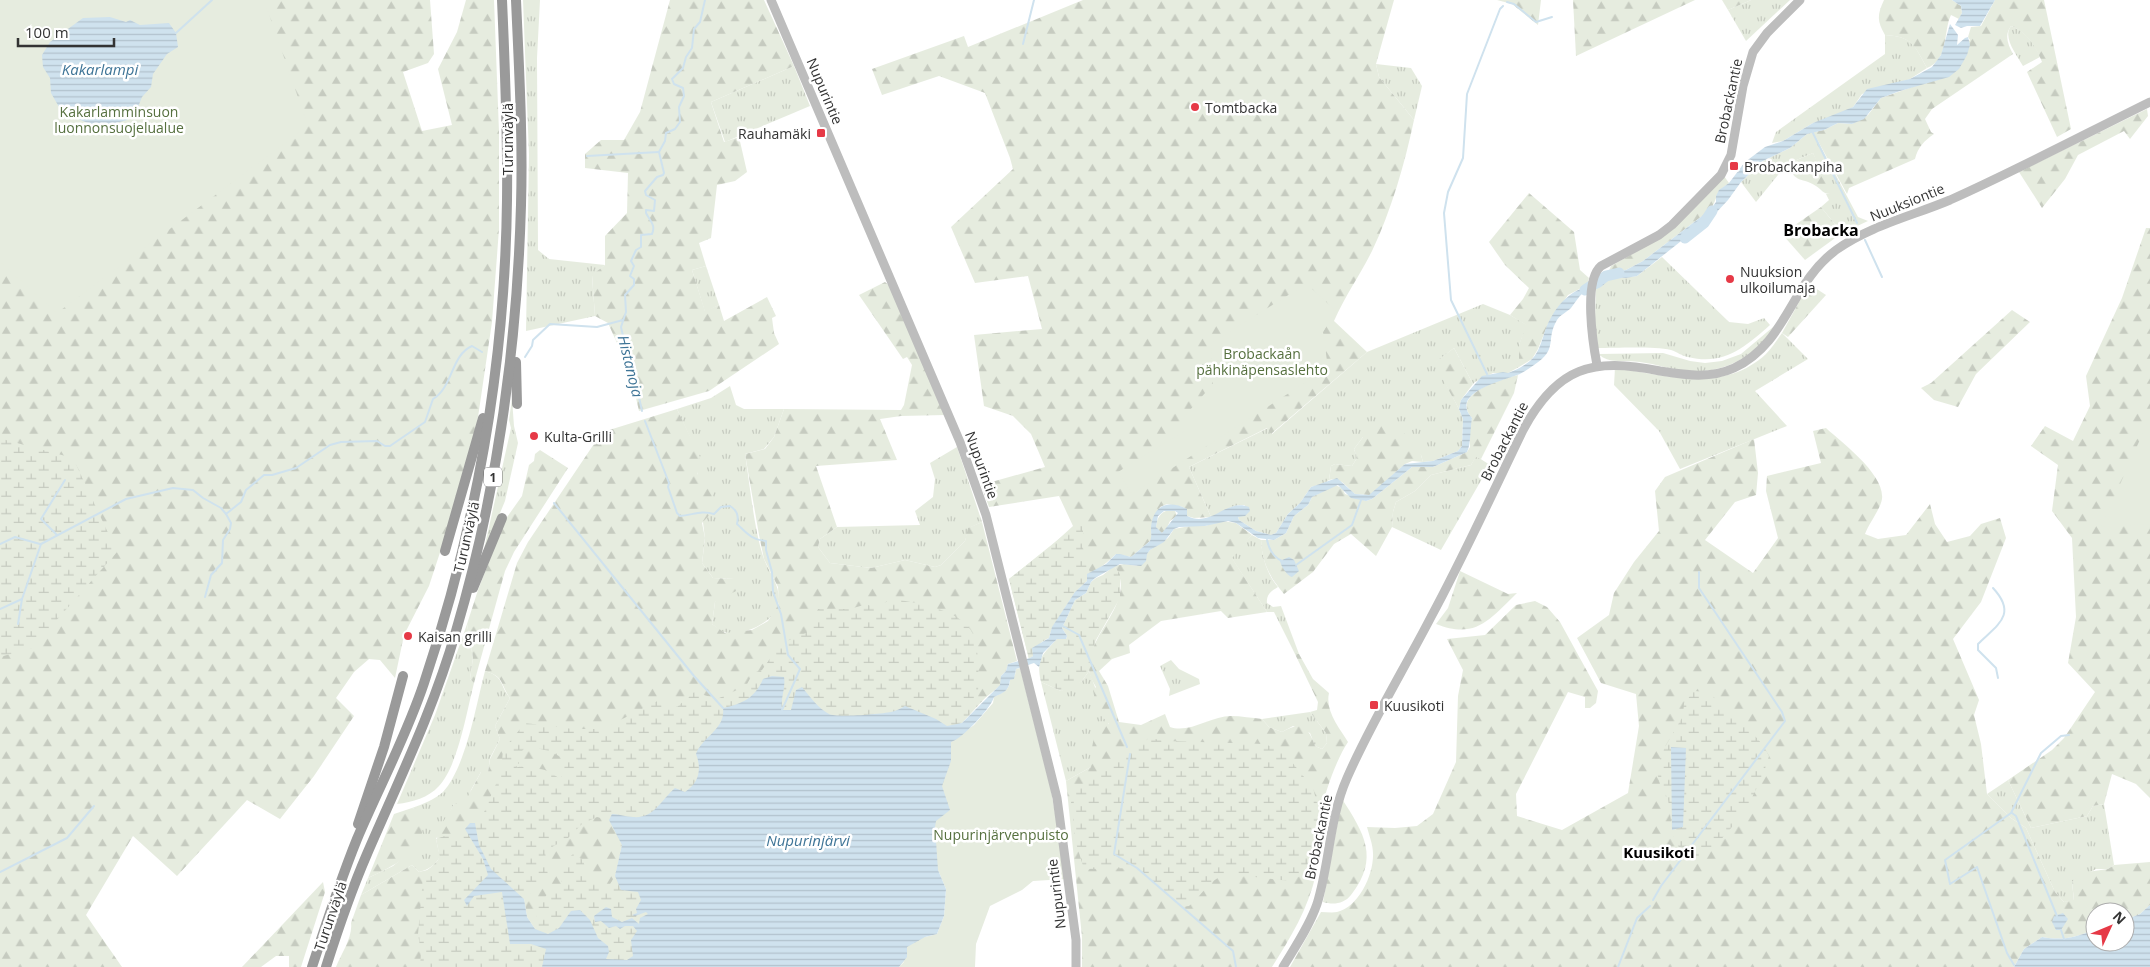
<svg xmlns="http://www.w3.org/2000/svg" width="2150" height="967" viewBox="0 0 2150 967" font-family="'Open Sans',sans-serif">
<defs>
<pattern id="grass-tufts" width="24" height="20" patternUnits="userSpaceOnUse" patternTransform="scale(1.25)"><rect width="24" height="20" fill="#e6ecdf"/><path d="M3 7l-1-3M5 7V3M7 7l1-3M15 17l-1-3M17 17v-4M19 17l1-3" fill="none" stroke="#c6cbc0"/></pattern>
<pattern id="forest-firs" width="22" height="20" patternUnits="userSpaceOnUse" patternTransform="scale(1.25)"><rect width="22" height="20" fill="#e6ecdf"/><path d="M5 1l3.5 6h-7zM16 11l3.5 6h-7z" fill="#c6cbc0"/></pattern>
<pattern id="wetland-marsh" width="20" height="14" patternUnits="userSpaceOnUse" patternTransform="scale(1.25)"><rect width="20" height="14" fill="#e6ecdf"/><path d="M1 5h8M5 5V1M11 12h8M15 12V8" fill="none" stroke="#c6cbc0"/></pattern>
<pattern id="water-rules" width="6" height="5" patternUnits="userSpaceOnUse" patternTransform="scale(1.25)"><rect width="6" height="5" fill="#cfe2ee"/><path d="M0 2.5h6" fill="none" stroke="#b2c2cd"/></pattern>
</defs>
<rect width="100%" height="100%" fill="#fff"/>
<g fill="url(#grass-tufts)">
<path d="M523,0H540L537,58L538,250L549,259L605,265L592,276L595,316L526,331L529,155Z"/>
<path d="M1751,0H1790L1746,41L1728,10Z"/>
<path d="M2011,26C2025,31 2035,44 2040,57L2023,66C2017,55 2002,37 2011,26Z"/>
<path d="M1885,35C1914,37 1914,45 1927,68L1910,79L1862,94L1853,107L1843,113L1813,123L1783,141L1772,143L1776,132L1885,54Z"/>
<path d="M1376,64L1411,68L1422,86L1414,120L1379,77Z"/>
<path d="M794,66L810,106L725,142L711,102Z"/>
<path d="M1813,132L1858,217L1868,221L1842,233L1821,207L1829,200L1826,194H1830L1813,153L1787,164L1756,202L1741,182L1763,161L1790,148L1807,134Z"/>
<path d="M1662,257L1729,322L1748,324L1764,318L1770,325C1745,347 1724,366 1688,357C1682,356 1677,352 1671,350C1654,346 1616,348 1598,348L1595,319L1596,288L1613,277L1622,278L1637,276Z"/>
<path d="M706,266L719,305L705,312L692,270Z"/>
<path d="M1483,304L1510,315L1527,325L1519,345V367L1508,373H1493L1475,382L1473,384L1454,348L1435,363L1459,409L1463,419L1462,446L1458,451L1433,461L1423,462L1421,455L1363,437L1354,449L1357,458L1352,466L1335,464L1331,466L1329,480L1325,483L1311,487L1300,503L1288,514L1276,533L1271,535L1256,531L1239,520L1238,517L1245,505C1228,504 1225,514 1211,517L1189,467L1268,428L1272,434L1367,352Z"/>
<path d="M1779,322C1758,354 1727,374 1689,371C1672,370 1656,364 1640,362C1627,360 1607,364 1599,354L1663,353L1690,361L1705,363L1722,361L1741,354Z"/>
<path d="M1782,333L1808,359L1755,391L1787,426L1680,469L1659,431L1614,385L1615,368C1666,375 1723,394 1766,354C1772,348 1777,340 1782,333Z"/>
<path d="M730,386L736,405L744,409H784L774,437L764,449L745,454C750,485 754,530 764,559C770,574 780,585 779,602C778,621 741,638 724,632C720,631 715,626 712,624L715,602L734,579L713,578L702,563L705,539L694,446L677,409L711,398Z"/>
<path d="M512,399L514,426L518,443L505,501L483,554L511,428L509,420Z"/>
<path d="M957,447L982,522L969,528L965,541L941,565L935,567L905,560L871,568L830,563L818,547L820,539L837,527L920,525L915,511L933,497L935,479L930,463Z"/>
<path d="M1476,456L1490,465L1441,550L1392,527L1393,512L1396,502L1415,491L1431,475L1471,465Z"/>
<path d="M1252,535L1261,540C1262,557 1267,574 1278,587C1271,591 1266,595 1267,603L1273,607L1281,606L1299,654H1295L1274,612H1267L1231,557Z"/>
<path d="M467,624L473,658L470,679L474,683C467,710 458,766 439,786C428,798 413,802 397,804L435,715Z"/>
<path d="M1171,660L1179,669L1199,679L1200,684L1169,696L1170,689L1160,666Z"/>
<path d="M485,671C505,677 499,685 510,698L495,726L500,739L490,758L488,772H481L471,790L467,804H454L436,839L440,857C435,865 428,870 419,872L412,865L361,895L368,878L393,866L410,852L417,809L412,808C423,804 434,800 443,792C466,767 476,705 485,671Z"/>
<path d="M1089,671L1109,725L1091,767L1066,781L1041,682L1061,691L1082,681Z"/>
<path d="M1310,712L1326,733L1327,743L1322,749L1315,746L1310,733L1293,726L1282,732L1269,727L1262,719Z"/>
<path d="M2008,780L2031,828L2087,816L2093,806L2104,804L2114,865L2108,869H2096L2072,882L2074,901L2064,902L2055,892L2026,828L2011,818L1987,794Z"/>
</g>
<g fill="url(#forest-firs)">
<path d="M0,0H430L434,54L428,63L403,72L422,131L452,125L438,69L457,32L466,0H494L499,132V229L492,322L477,424L449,525L429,586L404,635L395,678L380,660L369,659L354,672L336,698L354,716L314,776L280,819L247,800L177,876L133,836L86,915L122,967H0Z"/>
<path d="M670,0H764L794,66L711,102L724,142L739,137L747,172L735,181L717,185L711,238L699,243L706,266L692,270L705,311L719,305L724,321L767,297L776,316L772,318L774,333L779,344L709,391L639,411L630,372L608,323L595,316L592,275L605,265V236L627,213L628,173L585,168V154L601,140H624L640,112Z"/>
<path d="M1083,0H1394L1376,64L1379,77L1414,120C1405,163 1391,211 1372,251C1360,275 1345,296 1334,321L1367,352L1271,434L1267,428L1189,467L1211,517L1194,518L1187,516L1183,507L1167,504L1160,507L1151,530L1152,538L1150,541L1131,557L1116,554C1104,566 1090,574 1079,588C1061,610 1046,635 1029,659L1009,579L1051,546L1073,526L1059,496L989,507L981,485L1045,467L1031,434L1013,416L984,406L974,335L1042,329L1028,276L975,283L951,227L1013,169L1010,158L985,93L939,76L882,95L872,69L964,36L968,47Z"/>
<path d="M1497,0H1541L1538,25L1512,4Z"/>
<path d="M1573,0H1695L1576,56Z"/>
<path d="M1722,0H1751L1728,10Z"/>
<path d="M1884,0H1952L1961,6L1962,13L1959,19L1951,15C1943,31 1949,60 1927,68C1914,45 1913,37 1885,35C1877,21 1877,15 1884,0Z"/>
<path d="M1995,0H2044L2071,129L2057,137L2027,72L2042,62C2036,47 2027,32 2011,26C2004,35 2008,45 2013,54L1932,109L1925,119L1931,132L1934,134C1924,141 1918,147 1915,159L1849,188L1847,194L1813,132L1824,130L1838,123L1852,124L1868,115L1881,98L1918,85L1970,40L1968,37L1971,27L1981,26Z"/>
<path d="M2147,109L2148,116L2130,139L2124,131L2078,155L2065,179L2042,208L2019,172Z"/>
<path d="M1813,153L1832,191L1830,194C1823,194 1821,189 1816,186C1800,176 1797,185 1787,164Z"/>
<path d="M1724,176L1729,183C1712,195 1720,196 1710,210L1643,261L1626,270L1608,273L1611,266L1634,253Z"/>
<path d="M1529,193L1574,232L1580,270L1589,278L1587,285L1568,295L1548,324L1538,349L1532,359L1519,367V345L1526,325L1510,315L1523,299L1529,288L1505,265L1489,242Z"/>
<path d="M1821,207L1842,233L1805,260L1782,234Z"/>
<path d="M2146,228H2150V798L2136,784L2112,774L2104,804L2093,806L2087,816L2031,828L2008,780L2052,750L2064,738L2095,692L2068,663L2076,617L2072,538L2052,511L2058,465L2031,446L2045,426L2073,441L2090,406L2086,376L2122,298Z"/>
<path d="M885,282L890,286L945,415L901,416L880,419L897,460L816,466L837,527L820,539L818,547L830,563L871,568L905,560L935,567L941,565L965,541L968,528L982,522L1017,661L1008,664L1006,671L1001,676V685L985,698L618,836L622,845L615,877L621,890L535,929L527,917L524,899L491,869L542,967H336C341,954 353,937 351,923L361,895L412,865L419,872C449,866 436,852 437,832L454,804H467V798L481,772H488L490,759L500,739L495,726L510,698C500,684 505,677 485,671L517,563L528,542L600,435L606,431L677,409L700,457L697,474L712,482L714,510L702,523L705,538L702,563L713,578L734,579L736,591L715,602L712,624L725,633L752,630L768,621L779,604L778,587L764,559L759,535L745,454L765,449L774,437L784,409L901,410L904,405L912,365L907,357L903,359L859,295Z"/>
<path d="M1809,284L1826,295L1788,337L1782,333Z"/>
<path d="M2012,310L2030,322L1976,374L1958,407L1934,400L1921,388L1931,383Z"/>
<path d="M1454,348L1473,384L1461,400L1459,409L1434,363Z"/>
<path d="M1518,375L1514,393L1481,459L1476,457L1471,465L1431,475L1415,491L1396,502L1393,512L1392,527L1376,556L1351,534L1334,544L1313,572L1284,594C1270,577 1262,563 1261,540H1274L1286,533L1294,516L1308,505L1312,497L1335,485L1342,488L1345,494L1366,501L1372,499L1412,467H1433L1467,452L1470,447L1469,428L1472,418C1450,394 1501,379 1518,375Z"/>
<path d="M1386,423L1401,429L1421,455L1423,462L1412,461L1405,464L1370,495L1355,494C1347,488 1341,476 1329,480L1331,466L1335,464L1352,466L1357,458L1354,449L1363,437Z"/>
<path d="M1826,428C1842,443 1885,474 1882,499C1880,510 1869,523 1865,534L1878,539L1906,535L1930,504L1935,524L1947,542L1970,536L1981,524L2000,518L2006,538L1981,602L1953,639L1979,700L1974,715L1981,744L1987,794L2011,818L2026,828L2055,892L2064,902L2074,900L2072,882L2080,873L2108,869L2114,865L2150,862V905L2140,914L2125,920V912H2095V930C2074,937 2065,941 2042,937L2024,949L2014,967H1290L1321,912C1326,912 1332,913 1337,912C1359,907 1374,874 1373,853C1373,845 1369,835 1367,827L1395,828L1417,826L1433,814L1456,762L1458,696L1463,670L1447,639L1485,635L1516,605L1535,601L1547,607L1560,622L1598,691L1596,703L1590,708H1585V697L1568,692L1516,794L1517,816L1562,830L1628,793L1639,726L1636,694L1601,683L1577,638L1609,615L1614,593L1634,562L1659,531L1655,491L1665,477L1754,439L1758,473L1756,495L1735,502L1705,540L1753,573L1778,538L1766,491L1767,476L1821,463L1813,431Z"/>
<path d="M540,450L568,468L514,552L505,571L474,683L470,679L473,658L467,624L478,590L505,520L522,496L529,465L534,461L535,454Z"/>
<path d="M1169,510L1175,511L1177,516L1170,521L1165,532L1160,533L1156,527C1157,518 1160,512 1169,510Z"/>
<path d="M1222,521L1236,523L1252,535L1232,558L1267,612L1228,618L1221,611L1161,621L1129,645L1130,653L1112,659L1099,671L1108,686L1119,722L1141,725L1165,714L1170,727C1189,734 1211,716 1231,716C1241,716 1252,718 1262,719L1269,727L1282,732C1301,721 1308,726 1315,746L1322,749L1327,743L1326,733L1310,712L1317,710L1318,702L1295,654H1299L1313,679L1329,693C1325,711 1339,727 1348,742C1337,758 1324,794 1321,813C1318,833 1321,854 1316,874C1308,909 1291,937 1272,967H1082V937L1066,781L1091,767L1089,763L1095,732L1109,724L1097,711L1093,690L1096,687C1093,682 1089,675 1089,669C1087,633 1139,600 1114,566L1124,564L1137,566L1150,550L1168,538L1174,529L1195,525L1205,526Z"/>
<path d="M1460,571L1508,594L1517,593C1490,619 1476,640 1436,624L1448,608Z"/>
<path d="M1342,799C1364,833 1380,858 1351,895C1344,904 1333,905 1323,902Z"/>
<path d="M412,808L417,809C419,816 424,826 422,833C417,856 387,869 368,878L394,814Z"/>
<path d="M323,882L325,892L301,967H289V956H276L261,967H242Z"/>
</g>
<g fill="url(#wetland-marsh)" fill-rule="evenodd">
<path d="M2,439L73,458L117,552L32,648L0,657V444Z"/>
<path d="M1080,522L1083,524V548L1090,573L1087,574V581L1075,592L1052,628L1049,638C1040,642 1036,647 1033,656L1029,659L1009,579Z"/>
<path d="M1114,566L1120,574V598L1096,640L1090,660L1089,671L1082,681L1071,689L1061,691L1041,682C1036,659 1042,655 1057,639H1066L1067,636L1062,628L1075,600L1086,593L1091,582L1096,578L1103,575Z"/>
<path d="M892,599C915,602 956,609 970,629C981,644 978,680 978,698H985L962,723L954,726L967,729L925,937L899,967L863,728L791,710H782L662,967H420L421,952L418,934L423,878C426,868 435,866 440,857L436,839L465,829L470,823H475L482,817L501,772L503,750L525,723L573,729H603L663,698L677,707L694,692L717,699L746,686L753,673L762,670L780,644L806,633L818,609H850L867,604L874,608ZM527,746L549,751L563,758C565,767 566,772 559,779C549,769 538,767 526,770L522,766L515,768L519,763V754ZM597,817L609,820L622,845L615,876L607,889C590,886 587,875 583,860L573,854C562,862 561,876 561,890L550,891L538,906L535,929L527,917L524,899L548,877L545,851L568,838L582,824Z"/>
<path d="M1694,691L1710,692C1714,697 1718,703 1722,708C1739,724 1759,734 1769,756C1757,799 1731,834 1697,862L1683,856L1673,835L1668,799L1660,784L1657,772L1661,754L1683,716L1684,703Z"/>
<path d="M1149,738L1166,741L1265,744L1277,749L1291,761L1313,788L1318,807L1316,860L1306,873L1290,881L1229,874C1210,877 1203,895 1189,906L1181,907L1137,868L1084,869L1076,843L1071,802L1079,786L1099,775Z"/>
</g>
<g fill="#e6ecdf">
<path d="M0,0H264L308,126L57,313L0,262Z"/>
<path d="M1310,287L1336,311L1323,332L1328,368L1132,494L1118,472L1184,431L1182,419L1213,384L1211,343L1298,289Z"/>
<path d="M2150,417V524L2101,527Z"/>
<path d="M1020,668L1051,790L1066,879L1033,881L1022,890L990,906L976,944L975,967H899L904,962L907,947L925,937L937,934L944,916L946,889L938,870L935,827L936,821L950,810L942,786L951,761V742L974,725L993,703L994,697C1002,693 1010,690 1010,680L1015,675L1016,669Z"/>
</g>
<g fill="url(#water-rules)" fill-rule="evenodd">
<path d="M1952,0H1995L1980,26H1967L1961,28L1955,25L1962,13L1961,6Z"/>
<path d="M110,17L126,22L130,20L140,25L169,23L176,33L178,47L167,54L153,74L151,87L142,97L136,112L127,120L112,124L93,125L78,119L59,107L51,93L50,78L43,67L42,55L50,42L83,18Z"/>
<path d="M1950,24L1958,35L1957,45L1965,38L1968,37L1970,45L1967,55L1959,69L1949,77L1900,91L1881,98L1864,119L1852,124L1838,123L1824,130L1807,134L1790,148L1763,161L1741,182L1728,200L1714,215L1637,276L1626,278L1613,277C1608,280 1605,284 1601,287C1596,290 1588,289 1583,293C1578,297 1575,303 1571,308C1567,312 1560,315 1557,320C1545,340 1559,349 1534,365C1528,369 1523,373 1517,375C1502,381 1449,393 1472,418C1470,428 1471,444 1467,452L1433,467H1412L1372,499L1366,501L1351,498L1338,485L1312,497L1308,505L1294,516L1286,533L1274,540L1258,538L1236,523L1228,521L1205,526L1179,527L1174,529L1164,542L1150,550L1147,554L1146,561L1141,566L1120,564L1095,578L1091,582L1086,593L1075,600L1062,628L1067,636L1066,639H1057L1043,653L1039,667L1034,663L1016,669L1014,679L1010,680C1009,691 1003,693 994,697C991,708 962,739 951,742V761L942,786L950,810L936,821L935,827L938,870L946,889L944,916L937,934L925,937L907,947V957L899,967H542L546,949L531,944H510L502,892L474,896L467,906L464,900L488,875L483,859L465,829L470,823H475L479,845L491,869L524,899L527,917L535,929L548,934L559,928L571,911L580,910L590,920L598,938L608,946L609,952L606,959L627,960L633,956L631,940L637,931L633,926H625L620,929L616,926L609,928L601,921L595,922L594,916L606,907L611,909L612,917L622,922L632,918L639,924L640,918L648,914L646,912L635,916L632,915L637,913L636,909L641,900L638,892L621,890L615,876L622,845L609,820L612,814C619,814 626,817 633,817C654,819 661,800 675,788L685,792C699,783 702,769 696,754C702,737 726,729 723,708C742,704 755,698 763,679L772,676L784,677C786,689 780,698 782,710H791L796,690L802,687C810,697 818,708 829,714C836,718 881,714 891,712C896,711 901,708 905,706L936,719L947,726L962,723L1000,685L1001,676L1006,671L1008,664L1030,658L1033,656L1032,648L1049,638L1052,627L1075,592L1087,581V574L1106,564L1116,554H1120L1131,557L1150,541C1152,536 1151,534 1151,529C1152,506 1167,499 1187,509V516C1212,528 1226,498 1249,507L1250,511L1245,516L1238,517L1239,520L1256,531L1271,535L1276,533L1288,514L1300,503L1311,487L1337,478L1355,494L1369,495L1405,464L1433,461L1458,451L1462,446L1463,419L1459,409L1461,400L1482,376L1503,372L1508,373C1516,370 1526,365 1532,359C1539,352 1542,340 1545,331C1555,304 1572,287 1601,283L1608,273L1626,270L1643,261L1710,210L1716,202V196L1719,190L1729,183L1745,162L1765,147L1783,141L1813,123L1853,107L1867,89L1910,79L1932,67L1941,55ZM1164,511H1175L1178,513L1162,533L1156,527L1158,516Z"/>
<path d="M1289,557L1294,560L1299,571L1292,577C1287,576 1281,566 1280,561Z"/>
<path d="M1671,747L1686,748L1683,827L1672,830Z"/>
<path d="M2150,905V967H2014L2024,949L2042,937C2065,941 2074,937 2095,930V942H2125V920L2140,914Z"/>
<path d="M2063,913L2068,919L2061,930H2056L2052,922L2054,916Z"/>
</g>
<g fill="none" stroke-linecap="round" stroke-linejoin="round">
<g stroke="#cfe2ee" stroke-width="2">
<path d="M1507,2L1514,4L1536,22L1552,17"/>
<path d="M176,33L212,0"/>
<path d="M1023,44L1034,0"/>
<path d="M1812,131L1857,223"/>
<path d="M587,156L659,152"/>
<path d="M1865,240L1882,277"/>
<path d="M525,357L532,346L533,340L550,324L597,327L623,320"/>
<path d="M1487,374L1451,300L1444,213L1448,192L1463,158L1467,94L1500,9L1503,6"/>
<path d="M642,411L626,338L623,336L621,327L626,312L625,295L634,285V279L630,276L634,266L631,261L636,250L641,247V235L652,234C656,225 650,221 646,213V210L654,211L655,200L646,195L645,191L657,177L663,175L664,173L659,152L665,141L666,133L675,129L680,122L679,107L684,96L683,88L674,84L672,79L683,68L686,57L692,48L694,29L700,22L705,0"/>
<path d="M645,421L669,483L668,487L677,513L680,516C693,515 701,510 714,514L721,507L730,506C737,510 739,516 737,524C746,532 751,540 766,541V550L772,572L773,592L781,614L788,655L800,669L782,710"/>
<path d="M554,503L694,676L723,708"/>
<path d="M226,514L241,502L246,490L264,475H272L296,468L330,445L341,442L377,441L385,446H390L425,422L433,399C453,387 451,355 472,346L482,352"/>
<path d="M57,535L41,519L65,480"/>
<path d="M1267,540C1269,549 1273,557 1282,561"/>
<path d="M0,544L15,537L40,544"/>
<path d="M41,544L126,499L173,488L193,490L203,498L221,508L226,514L231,523L230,529L223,540L222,563L211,575L205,597"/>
<path d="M1296,565L1352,525L1361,500"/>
<path d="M1993,588C2018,615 1997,625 1978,644V650L1996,668L1998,678"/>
<path d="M0,609L22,599"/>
<path d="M18,624L22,599L41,544"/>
<path d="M1061,625L1079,635L1127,747"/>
<path d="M1130,754L1114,854L1137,868L1233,951L1236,967"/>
<path d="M2012,813L2016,816L2057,916"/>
<path d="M0,872L67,838L94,806"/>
<path d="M1653,900L1661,886L1785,721L1782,712L1699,588V572"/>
<path d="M2061,930L2064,939"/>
<path d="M2014,965L2007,953L1977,867L1950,884L1945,860L2011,813L2041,753L2061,736L2069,735"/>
<path d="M1618,967L1637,918L1650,906"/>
</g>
<g stroke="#cfe2ee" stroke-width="11">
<path d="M1685,238L1704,223L1712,211"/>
<path d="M1585,290L1606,276L1619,273"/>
</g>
<g stroke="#bdbdbd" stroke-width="9">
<path d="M771,0L960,442L986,515L1057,798L1076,940V967"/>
<path d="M1597,365C1593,344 1583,281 1601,266L1659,235L1672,225L1721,175L1731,155L1743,86L1753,52L1767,33L1800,0"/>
<path d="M1283,967C1295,947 1309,927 1317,904C1330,862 1329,819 1347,778C1371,723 1403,671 1431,617C1464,556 1493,492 1523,430C1557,367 1592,357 1660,371C1686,375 1710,379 1734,368C1788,342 1790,284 1836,250C1869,226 1912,216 1950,200C2017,170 2083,135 2150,102"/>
</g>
<g stroke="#9a9a9a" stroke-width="10">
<path d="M516,362L517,404"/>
<path d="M445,551L483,418"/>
<path d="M473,588L502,518"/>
<path d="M358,824L384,747L403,676"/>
<path d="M312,967C326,924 340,881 357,839C379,787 406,737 424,683C476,528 505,364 507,200C508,134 505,67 502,0"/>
<path d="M326,967C338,929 351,891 367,854C399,780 434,708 456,631C497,492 517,349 521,205C523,137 519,68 516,0"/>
</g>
</g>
<g fill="#e63946" stroke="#fff" stroke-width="2">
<circle cx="1195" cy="107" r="5"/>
<rect x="816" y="128" width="10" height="10" rx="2.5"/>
<rect x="1729" y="161" width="10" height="10" rx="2.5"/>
<circle cx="1730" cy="279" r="5"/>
<circle cx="534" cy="436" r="5"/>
<circle cx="408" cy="636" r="5"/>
<rect x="1369" y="700" width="10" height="10" rx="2.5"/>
</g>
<g text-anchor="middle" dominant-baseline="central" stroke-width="5" stroke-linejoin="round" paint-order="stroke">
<rect fill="#fff" stroke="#707070" stroke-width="1" x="484" y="467.5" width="18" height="19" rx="4"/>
<g font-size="12" font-weight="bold" fill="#333">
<text x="493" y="477">1</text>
</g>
<g font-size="14" fill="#333" stroke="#fff">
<text transform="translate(825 91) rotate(67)">Nupurintie</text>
<text transform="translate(1728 101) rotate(-78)">Brobackantie</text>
<text transform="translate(507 139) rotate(-90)">Turunväylä</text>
<text transform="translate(1907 202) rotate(-22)">Nuuksiontie</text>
<text transform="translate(1504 441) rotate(-63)">Brobackantie</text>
<text transform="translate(982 465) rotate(70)">Nupurintie</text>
<text transform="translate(466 537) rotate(-77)">Turunväylä</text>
<text transform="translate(1318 837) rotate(-78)">Brobackantie</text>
<text transform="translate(1056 894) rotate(-97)">Nupurintie</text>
<text transform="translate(330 916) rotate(-71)">Turunväylä</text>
</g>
<g font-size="14" fill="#333" stroke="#fff" text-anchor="start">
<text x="1205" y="107">Tomtbacka</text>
<text x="811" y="133" text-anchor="end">Rauhamäki</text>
<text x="1744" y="166">Brobackanpiha</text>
<text x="1740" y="271">Nuuksion<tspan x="1740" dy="16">ulkoilumaja</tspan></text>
<text x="544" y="436">Kulta-Grilli</text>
<text x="418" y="636">Kaisan grilli</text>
<text x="1384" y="705">Kuusikoti</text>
</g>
<g font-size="14" fill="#56703f" stroke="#fff">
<text x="119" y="111">Kakarlamminsuon<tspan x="119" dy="16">luonnonsuojelualue</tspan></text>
<text x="1262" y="353">Brobackaån<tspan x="1262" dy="16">pähkinäpensaslehto</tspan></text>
<text x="1001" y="834">Nupurinjärvenpuisto</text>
</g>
<g font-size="15" font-style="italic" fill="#3f7597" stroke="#fff">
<text x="100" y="69">Kakarlampi</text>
<text transform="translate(631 366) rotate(76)">Histanoja</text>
<text x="808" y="840">Nupurinjärvi</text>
</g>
<g font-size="15" font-weight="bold" fill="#000" stroke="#fff">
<text x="1659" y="852">Kuusikoti</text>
</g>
<g font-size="16" font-weight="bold" fill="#000" stroke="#fff">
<text x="1821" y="230">Brobacka</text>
</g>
</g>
<g transform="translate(2110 927) rotate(46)"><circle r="24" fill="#ffffff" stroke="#adadad"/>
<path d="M0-4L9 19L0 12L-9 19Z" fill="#e63946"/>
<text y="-8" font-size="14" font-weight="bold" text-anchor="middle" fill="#333333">N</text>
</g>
<path d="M18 38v8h96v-8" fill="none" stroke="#333333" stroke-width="2.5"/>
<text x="25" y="38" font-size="15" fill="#333333" stroke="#ffffff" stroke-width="4" paint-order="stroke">100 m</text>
</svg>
